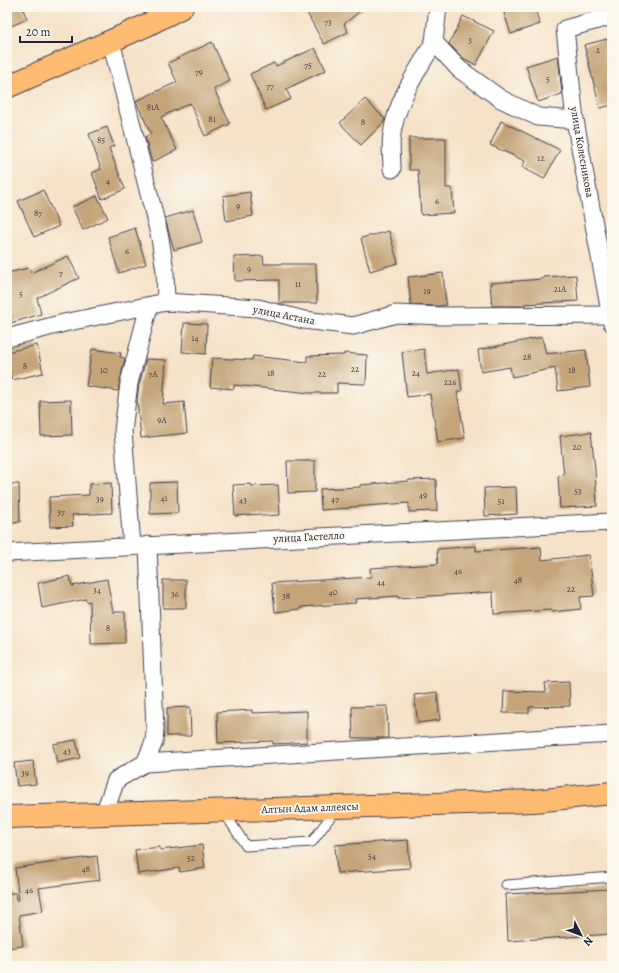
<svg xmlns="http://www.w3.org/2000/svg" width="619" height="973" viewBox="0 0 619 973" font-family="Alegreya,serif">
<rect width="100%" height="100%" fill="#fbf7ec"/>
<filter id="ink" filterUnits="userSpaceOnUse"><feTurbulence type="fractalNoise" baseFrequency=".025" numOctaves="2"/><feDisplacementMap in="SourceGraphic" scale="8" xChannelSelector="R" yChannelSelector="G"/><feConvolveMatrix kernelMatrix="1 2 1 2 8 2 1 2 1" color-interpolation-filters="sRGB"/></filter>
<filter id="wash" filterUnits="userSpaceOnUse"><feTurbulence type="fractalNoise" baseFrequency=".012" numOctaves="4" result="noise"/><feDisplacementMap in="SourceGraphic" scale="16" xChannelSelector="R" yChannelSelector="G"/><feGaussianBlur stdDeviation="0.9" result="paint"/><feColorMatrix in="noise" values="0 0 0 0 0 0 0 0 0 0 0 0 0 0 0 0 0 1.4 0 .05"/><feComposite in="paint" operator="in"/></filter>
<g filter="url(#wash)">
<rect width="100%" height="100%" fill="#f5e2c8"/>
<g id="blocks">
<g fill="#c4a478">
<path d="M7,7H22L27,19L7,28Z"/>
<path d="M318,7H365L344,24L348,32L324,44L307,13Z"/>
<path d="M512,7H534L540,24L511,34L503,10Z"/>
<path d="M463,16L494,31L476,65L463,58L449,44Z"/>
<path d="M607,39L612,56V105L600,108L584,45Z"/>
<path d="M212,42L230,81L214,89L230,124L205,136L190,103L161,117L177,150L152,162L145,137L151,134L136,101L177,82L168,63Z"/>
<path d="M315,48L326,70L286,89L291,99L266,110L250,74L274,63L276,66Z"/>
<path d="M558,56L562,94L538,102L526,66Z"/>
<path d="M365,99L385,119L384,122L361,145L340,123Z"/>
<path d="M501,121L560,150L544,179L522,167L525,161L490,145Z"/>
<path d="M107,127L114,146L109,148L125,189L102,199L92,173L101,169L89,134Z"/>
<path d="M409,138H446V188H452L454,213L421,215L418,170H409Z"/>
<path d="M43,190L59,226L34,237L18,201Z"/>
<path d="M250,192L253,216L226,221L223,196Z"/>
<path d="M97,196L108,218L83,230L72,207Z"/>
<path d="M193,210L202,242L174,250L165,218Z"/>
<path d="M135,228L146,264L119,273L108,237Z"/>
<path d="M389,231L398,263L370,271L361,238Z"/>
<path d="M68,256L79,278L37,298L41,314L7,324V273L29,268L31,273Z"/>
<path d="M263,256L264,264H316L317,303H279V280L235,281L234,257Z"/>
<path d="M443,273L446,305L438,306L411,305L408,277Z"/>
<path d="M576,275L578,301L524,304L525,306H492L490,283L543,279V277Z"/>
<path d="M184,323L207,324L206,354L182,352Z"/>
<path d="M542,337L546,354L586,350L590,387L558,391L555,368L512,377L510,367L481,372L478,350Z"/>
<path d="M37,345L43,373L12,380L7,360V352Z"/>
<path d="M92,349L121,353L120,357L125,358L118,391L86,386Z"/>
<path d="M424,349L427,374L459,369L462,391L457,392L465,438L438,442L430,394L407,397L402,352Z"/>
<path d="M344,353L367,355L366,384L337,383V393H310L234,385V389L210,387L212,358L252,360L253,356L307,362V356L344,355Z"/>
<path d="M146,359L166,360L163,404L184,402L187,433L141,438L137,400L139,385Z"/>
<path d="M71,400L72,435L41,436L40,401Z"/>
<path d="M591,432L595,470L597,506L560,508L558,476L564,475L560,436Z"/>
<path d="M287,461H315V492L288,493Z"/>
<path d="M436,479L437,511L409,512V503L350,507V508L321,510L320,489L360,487V485L409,481V480Z"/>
<path d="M177,482L178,513L150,514V483Z"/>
<path d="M111,483L112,513L72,515L73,526L50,527L49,497L89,495V484Z"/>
<path d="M7,484H19L20,522L7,524Z"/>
<path d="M251,484L252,486L278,485L280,515L261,516V514L235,516L233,485Z"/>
<path d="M516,487L517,514L485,516L484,488Z"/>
<path d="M476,546V551L541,547L542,560L589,555L594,596L580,597L581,609L551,612V610L494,614L493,592L398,598V596L355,599L356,603L301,607V609L275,612L272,583L371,577L370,568L438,564L437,549Z"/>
<path d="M70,576L72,586L107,579L113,612H125V643L91,644L90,601L87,602L86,599L42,608L38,583Z"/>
<rect x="163" y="580" width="23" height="28"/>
<path d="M569,682L570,706L529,707V713H503L504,691L546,692L545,683Z"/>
<path d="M437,692L440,720L418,723L414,695Z"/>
<path d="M387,706L388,738H353L352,707Z"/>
<path d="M190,707L191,736H167V708Z"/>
<path d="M252,710V713L307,711V742L273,744V741L218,743L217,712Z"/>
<path d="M76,740L80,758L57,763L53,744Z"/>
<path d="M33,761L36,784L17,786L14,763Z"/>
<path d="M408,840L410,868L337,873L335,845Z"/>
<path d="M202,845L205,868L180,872L179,868L138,874L135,850L160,847V850Z"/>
<path d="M97,856L100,880L39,888L43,911L19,915L23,946L7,948V893H16L17,900H19L15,868Z"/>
<path d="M612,889V934L508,941L506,894Z"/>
</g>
</g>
</g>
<g filter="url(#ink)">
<use href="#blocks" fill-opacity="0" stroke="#423f50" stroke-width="1"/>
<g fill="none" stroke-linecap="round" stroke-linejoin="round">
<defs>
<g id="lane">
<path d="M224,812L246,846L312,842L336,809"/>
<path d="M506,885L612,877"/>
</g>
<g id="street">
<path d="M438,7L434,42L459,69L501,99L538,117L575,120"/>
<path d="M612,16L565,29L575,120L612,323"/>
<path d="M111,41L160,238L165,271L166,302"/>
<path d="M392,169C392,158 390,145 392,134C397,100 417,72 434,42"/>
<path d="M7,338L64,323L166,302L258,308L304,320L353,326L396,314L441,316L612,315"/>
<path d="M132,546L123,431L129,383L149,306"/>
<path d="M7,553L612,522"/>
<path d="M145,763L612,734"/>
<path d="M104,814L116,780L145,763L154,742L155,730L148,545"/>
</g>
<g id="primary">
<path d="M7,87L147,25L182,7"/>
<path d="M7,817L534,801L612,793"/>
</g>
</defs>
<use href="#lane" stroke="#423f50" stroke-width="11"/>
<use href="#street" stroke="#423f50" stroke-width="19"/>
<use href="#primary" stroke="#423f50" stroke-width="24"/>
<use href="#lane" stroke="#fff" stroke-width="9"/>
<use href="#street" stroke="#fff" stroke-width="17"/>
<use href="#primary" stroke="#febb71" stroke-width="22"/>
</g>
</g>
<g text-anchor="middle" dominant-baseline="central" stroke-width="4" stroke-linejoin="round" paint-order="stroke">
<g font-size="9" fill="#4a424a">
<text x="328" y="22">73</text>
<text x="470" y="40">3</text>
<text x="598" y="50">2</text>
<text x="308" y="65">75</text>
<text x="199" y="72">79</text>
<text x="548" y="79">5</text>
<text x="270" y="86">77</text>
<text x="153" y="107">81А</text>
<text x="212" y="119">81</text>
<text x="363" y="122">8</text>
<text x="101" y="140">85</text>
<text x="541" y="158">12</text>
<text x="108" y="181">4</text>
<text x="437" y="201">6</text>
<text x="238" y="206">9</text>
<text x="38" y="213">87</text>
<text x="127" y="251">6</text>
<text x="249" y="269">9</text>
<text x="61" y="273">7</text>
<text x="298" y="284">11</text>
<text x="560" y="289">21А</text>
<text x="427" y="291">19</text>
<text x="21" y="294">5</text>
<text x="195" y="338">14</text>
<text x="527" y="357">28</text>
<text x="25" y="366">8</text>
<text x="355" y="369">22</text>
<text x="104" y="370">10</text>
<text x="572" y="370">18</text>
<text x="271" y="373">18</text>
<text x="416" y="373">24</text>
<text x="153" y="374">7А</text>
<text x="322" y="374">22</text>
<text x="450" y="382">226</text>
<text x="162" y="420">9А</text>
<text x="577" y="447">20</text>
<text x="578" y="491">53</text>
<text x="423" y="495">49</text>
<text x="164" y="498">41</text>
<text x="100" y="499">39</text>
<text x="335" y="499">47</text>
<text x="243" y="500">43</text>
<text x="501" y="501">51</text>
<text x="61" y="512">37</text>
<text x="458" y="571">46</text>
<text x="518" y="580">48</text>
<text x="381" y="582">44</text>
<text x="571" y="589">22</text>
<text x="97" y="590">34</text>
<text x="333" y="592">40</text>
<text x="175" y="594">36</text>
<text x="286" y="596">38</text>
<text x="108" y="628">8</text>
<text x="67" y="751">43</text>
<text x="25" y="773">39</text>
<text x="372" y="856">54</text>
<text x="191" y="858">52</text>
<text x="86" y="869">48</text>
<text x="29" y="890">46</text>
</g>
<g font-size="11" fill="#22223b" stroke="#fbf7ec">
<text transform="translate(582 152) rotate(80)">улица Колесникова</text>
<text transform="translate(284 315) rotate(11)">улица Астана</text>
<text transform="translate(309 537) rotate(-3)">улица Гастелло</text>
<text transform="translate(310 808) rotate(-2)">Алтын Адам аллеясы</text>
</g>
</g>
<rect width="619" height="973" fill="none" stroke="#fbf7ec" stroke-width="24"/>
<g transform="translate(581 935) rotate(132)" stroke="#fbf7ec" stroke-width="3" paint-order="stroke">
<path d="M0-3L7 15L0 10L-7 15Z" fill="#22223b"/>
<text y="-6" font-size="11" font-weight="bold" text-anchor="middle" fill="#22223b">N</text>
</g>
<path d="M20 36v6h52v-6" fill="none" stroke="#22223b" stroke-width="2"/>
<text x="26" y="36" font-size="12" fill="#22223b" stroke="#fbf7ec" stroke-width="3" paint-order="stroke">20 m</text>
</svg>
